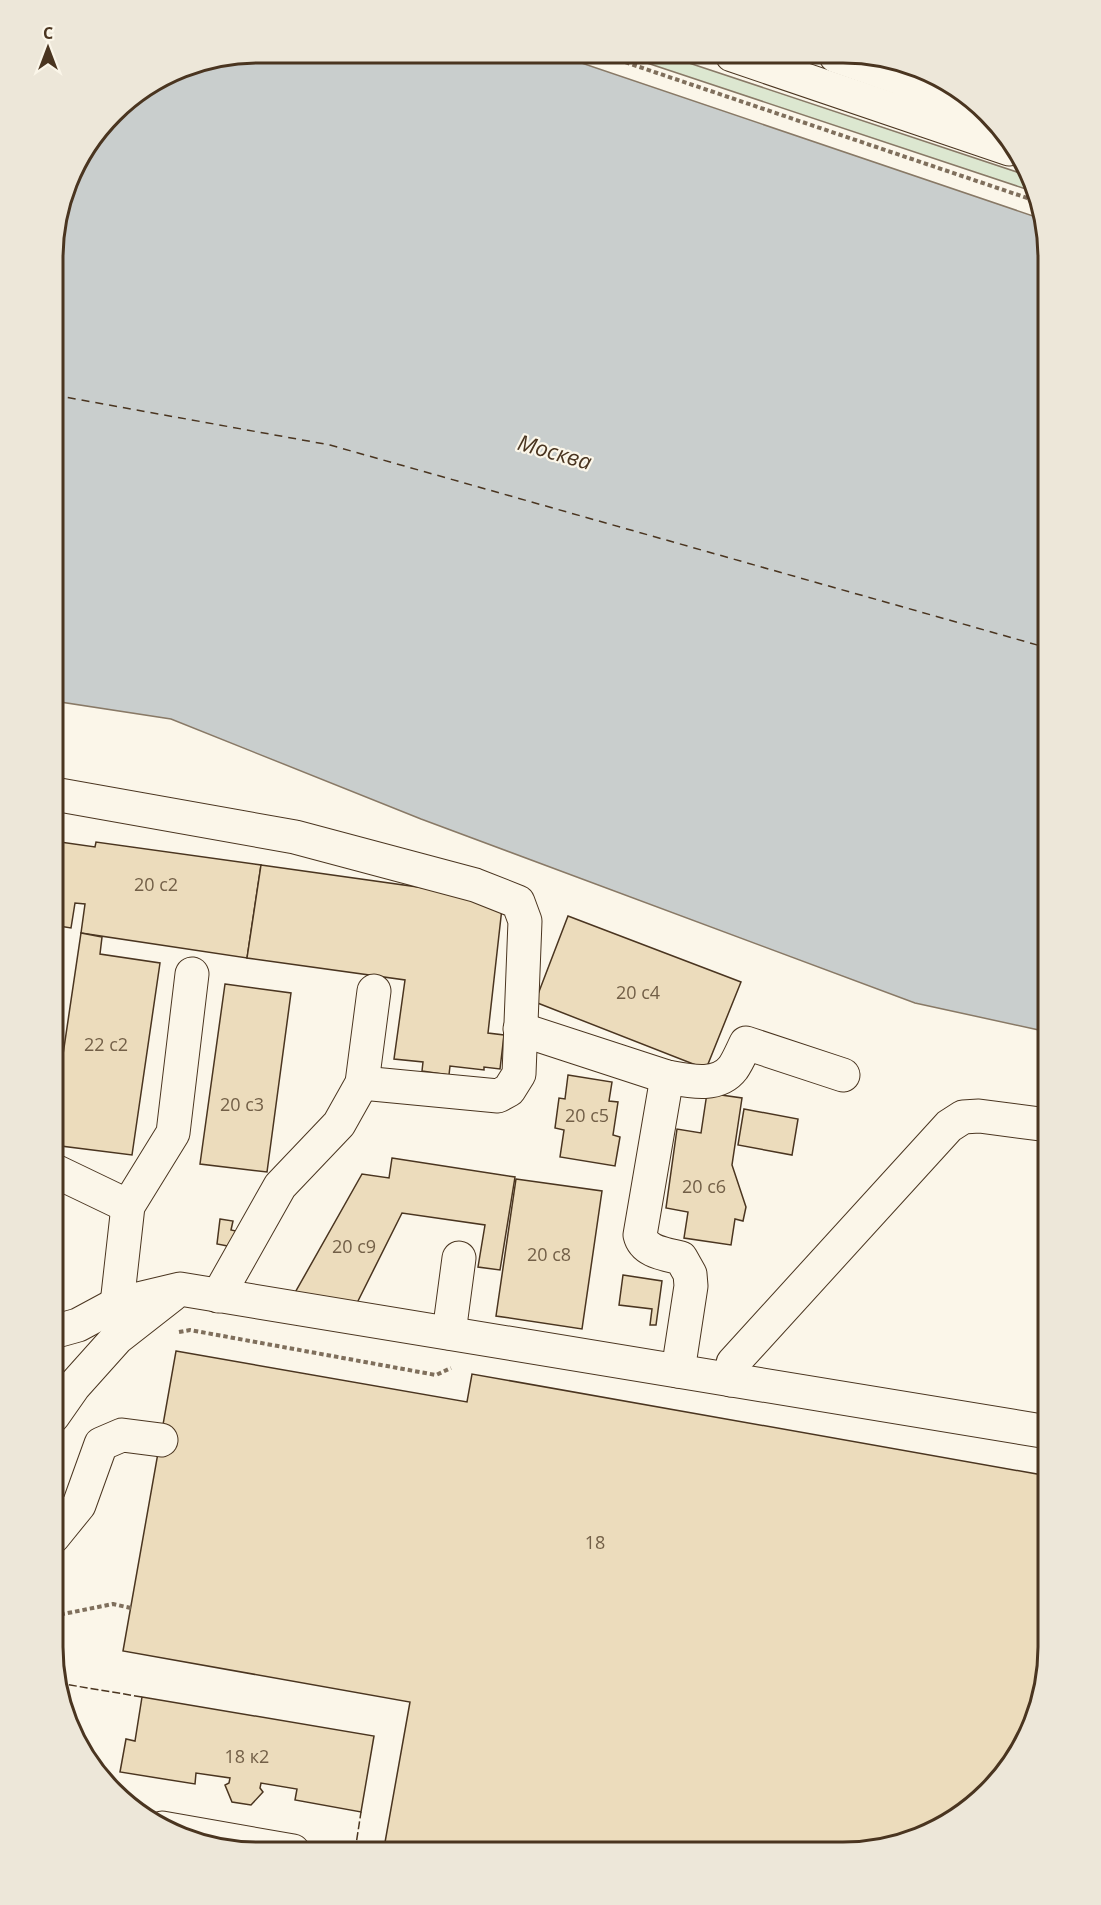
<svg xmlns="http://www.w3.org/2000/svg" width="1101" height="1905" viewBox="0 0 1101 1905" font-family="'Open Sans',sans-serif">
<rect width="100%" height="100%" fill="#fbf6e9"/>
<path fill="#dce7d0" stroke="#887966" stroke-width="1.5" d="M623,55H665L1026,175L1038,193Z"/>
<path fill="#c9cecd" stroke="#887966" stroke-width="1.5" d="M258,53L555,54L1042,219L1048,258V1032L915,1003L421,819L171,719L54,701V232L74,167L122,104L180,68Z"/>
<g fill="none" stroke-linecap="round" stroke-linejoin="round">
<path stroke="#4a3520" stroke-width="1.5" stroke-dasharray="8 6" stroke-linecap="butt" d="M54,395L330,445L1048,648"/>
</g>
<g fill="#ecdcbc" stroke="#4a3520" stroke-width="1.5">
<path d="M53,841L95,847L96,842L261,865L247,958L81,933L85,904L75,903L71,928L53,925Z"/>
<path d="M261,865L503,899L488,1033L504,1035L500,1069L484,1067V1070L450,1066L449,1075L422,1071L423,1062L394,1059L405,980L247,958Z"/>
<path d="M568,916L741,982L706,1069L535,1002Z"/>
<path d="M81,933L102,937L100,954L160,963L132,1155L53,1145V1122Z"/>
<path d="M225,984L291,993L267,1172L200,1164Z"/>
<path d="M568,1075L612,1082L609,1101L618,1102L613,1135L620,1137L615,1166L560,1157L564,1130L555,1128L559,1098L565,1099Z"/>
<path d="M707,1093L742,1098L732,1165L746,1207L743,1221L735,1219L731,1245L684,1238L688,1212L666,1208L677,1129L701,1133Z"/>
<path d="M744,1109L798,1119L792,1155L738,1145Z"/>
<path d="M392,1158L515,1177L500,1270L478,1267L485,1225L402,1213L355,1307L292,1298L362,1174L389,1178Z"/>
<path d="M516,1179L602,1191L582,1329L496,1316Z"/>
<path d="M220,1219L233,1221L231,1230L236,1231L233,1247L217,1244Z"/>
<path d="M623,1275L662,1281L656,1325H650L652,1309L619,1305Z"/>
<path d="M176,1351L467,1402L472,1374L1048,1476V1661L1033,1725L1006,1772L957,1818L909,1841L843,1852L400,1851L384,1848L410,1702L123,1651Z"/>
<path d="M142,1697L374,1736L361,1812L295,1800L297,1789L261,1783L260,1788L263,1792L251,1805L232,1802L225,1785L229,1783L230,1778L196,1773L195,1784L120,1772L126,1739L135,1741Z"/>
</g>
<g fill="none" stroke-linecap="round" stroke-linejoin="round">
<defs>
<g id="minor">
<path d="M54,794L295,837L475,885L518,902L525,921L519,1074L509,1090L498,1096L362,1083"/>
<path d="M520,1029L667,1077C689,1081 718,1088 733,1068C738,1061 742,1051 746,1043L843,1075"/>
<path d="M667,1077L640,1235C644,1252 665,1254 681,1258L690,1274L691,1286L678,1371"/>
<path d="M53,1170L128,1206"/>
<path d="M218,1296L280,1186L339,1124L362,1083L374,991"/>
<path d="M117,1304L128,1206L173,1133L192,974"/>
<path d="M53,1332L78,1325L117,1304L180,1289L1048,1432"/>
<path d="M449,1333L459,1258"/>
<path d="M731,1380L733,1363L949,1126L963,1117L979,1116L1048,1125"/>
<path d="M53,1416L74,1386L117,1338L172,1295"/>
<path d="M53,1537L79,1505L101,1444L122,1435L161,1440"/>
<path d="M162,1828L293,1851"/>
</g>
<g id="major">
<path d="M732,55L1009,149"/>
<path d="M836,56L980,106"/>
</g>
</defs>
<use href="#minor" stroke="#4a3520" stroke-width="35"/>
<use href="#major" stroke="#4a3520" stroke-width="35"/>
<g stroke="#7f6f5c" stroke-width="4" stroke-dasharray="4.5 3" stroke-linecap="butt">
<path d="M604,55L1039,202"/>
<path d="M689,55L700,59"/>
<path d="M179,1332L190,1330L436,1375L451,1368"/>
<path d="M53,1616L113,1604L131,1608"/>
</g>
<use href="#minor" stroke="#fbf6e9" stroke-width="33"/>
<use href="#major" stroke="#fbf6e9" stroke-width="33"/>
<g stroke="#4a3520" stroke-width="1.5" stroke-dasharray="8 3" stroke-linecap="butt">
<path d="M58,1683L142,1697"/>
<path d="M355,1851L361,1812"/>
</g>
</g>
<g text-anchor="middle" dominant-baseline="central" stroke-width="4.5" stroke-linejoin="round" paint-order="stroke">
<g font-size="18" fill="#725f47">
<text x="156" y="884">20 с2</text>
<text x="638" y="992">20 с4</text>
<text x="106" y="1044">22 с2</text>
<text x="242" y="1104">20 с3</text>
<text x="587" y="1115">20 с5</text>
<text x="704" y="1186">20 с6</text>
<text x="354" y="1246">20 с9</text>
<text x="549" y="1254">20 с8</text>
<text x="595" y="1542">18</text>
<text x="247" y="1756">18 к2</text>
</g>
<g font-size="22" font-style="italic" fill="#4a3520" stroke="#fbf6e9">
<text transform="translate(555 451) rotate(16)">Москва</text>
</g>
</g>
<path d="M0 0H1101V1905H0ZM258 63H843A195 195 0 0 1 1038 258V1647A195 195 0 0 1 843 1842H258A195 195 0 0 1 63 1647V258A195 195 0 0 1 258 63Z" fill="#ede7d9" fill-rule="evenodd"/>
<path fill="none" stroke="#4a3520" stroke-width="3" d="M258 63H843A195 195 0 0 1 1038 258V1647A195 195 0 0 1 843 1842H258A195 195 0 0 1 63 1647V258A195 195 0 0 1 258 63Z"/>
<g transform="translate(48 48)" stroke="#fbf6e9" stroke-width="4.5" paint-order="stroke">
<path d="M0-4.5L10 22L0 15L-10 22Z" fill="#4a3520"/>
<text y="-9" font-size="16" font-weight="bold" text-anchor="middle" fill="#4a3520">С</text>
</g>
</svg>
